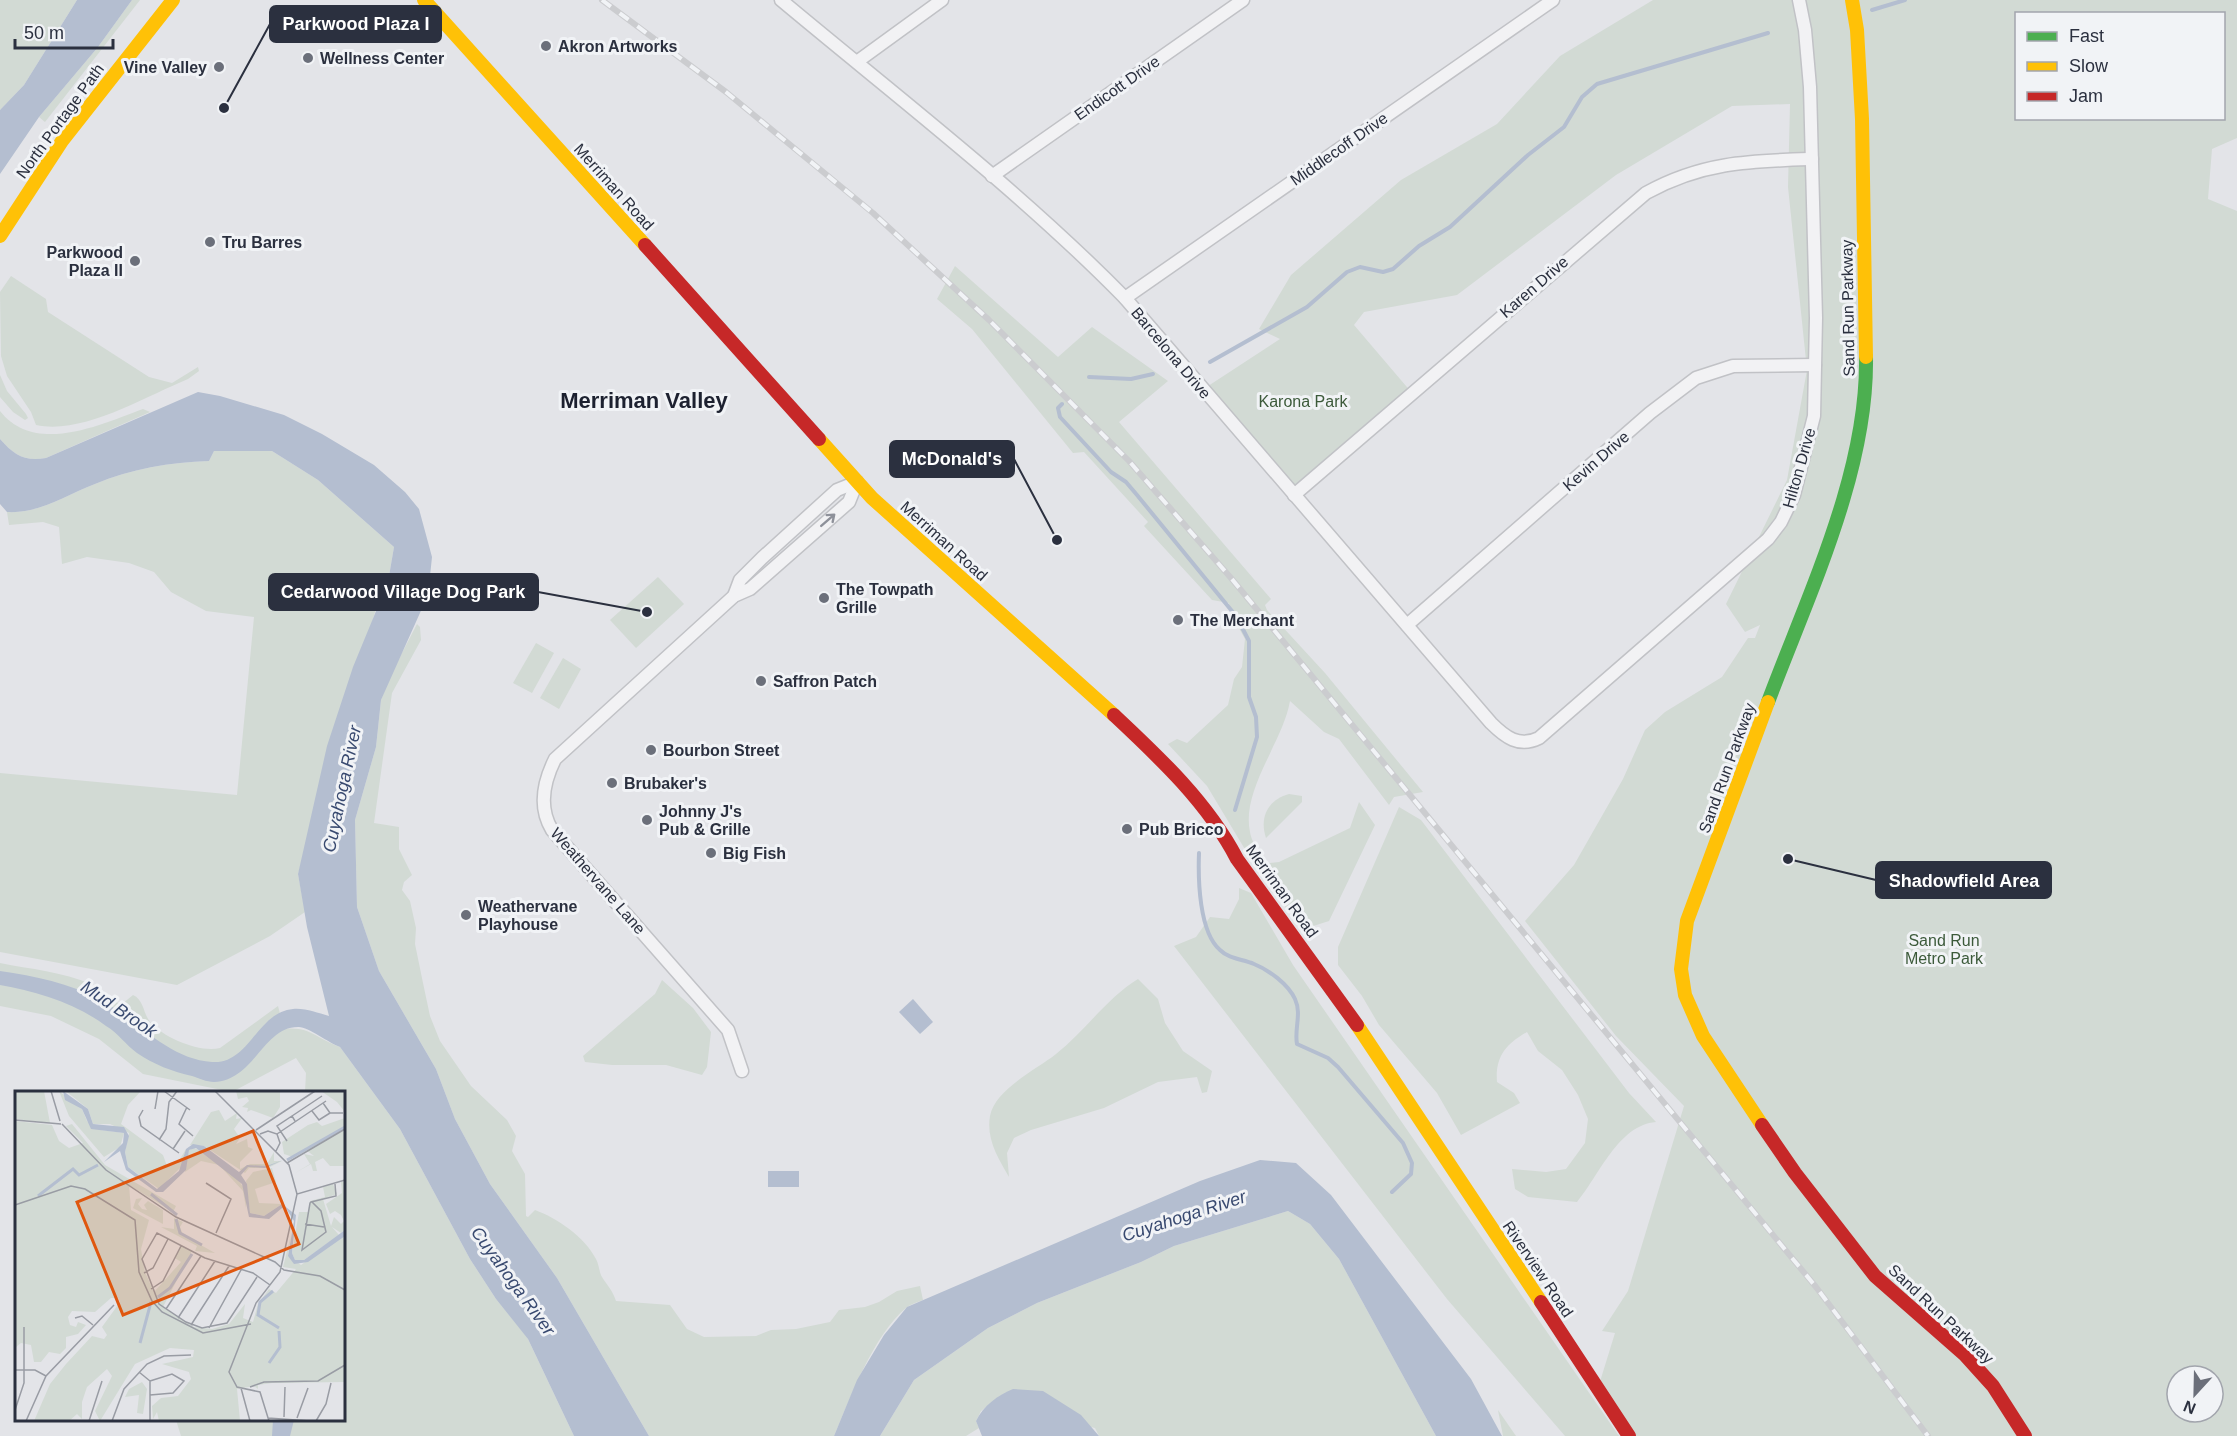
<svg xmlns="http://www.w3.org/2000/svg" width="2237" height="1436" viewBox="0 0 2237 1436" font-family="Arial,sans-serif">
<rect width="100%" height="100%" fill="#e3e4e8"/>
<g fill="#d2dad4" fill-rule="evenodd">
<path d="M0,0H77L24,85L0,110Z"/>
<path d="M132,0H140L45,122L39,117L98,47Z"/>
<path d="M1653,0H2237V138L2212,149L2208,199L2237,211V1436H1629L1598,1388L1615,1333L1602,1331L1628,1291L1684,1106L1616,1036L1525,921L1574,865L1623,779L1645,730L1665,712L1722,677L1748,638H1755L1760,625L1745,632L1726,604L1787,480L1807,370L1788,187L1790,104L1732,106L1616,175L1457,295L1364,312L1354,325L1412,393L1294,495L1202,390L1280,339L1259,329L1291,275L1401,180L1497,124L1560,56ZM2016,14H2224V118H2016ZM2177,1376H2213V1412H2177Z"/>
<path d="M955,266L1058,357L1092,327L1168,381L1119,422L1271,599L1265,605L1267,610L1325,673L1423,792L1394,797L1389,805L1339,739L1324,732L1290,701C1283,742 1241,790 1250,832C1251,839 1256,847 1258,854L1246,851L1207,786L1168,744L1177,739L1187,743L1228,705L1234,679L1242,667L1245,639L1230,612L1229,603L1212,600L1144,526L1148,522L1084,452L1073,453L972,329L937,299Z"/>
<path d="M11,276L46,299L48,312L149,377L172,383L198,367L199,371L188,379C144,397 83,435 36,425L31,412L7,376L1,356L0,292Z"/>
<path d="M0,375L7,391L26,414L28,418L25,420L13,412L0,397Z"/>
<path d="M143,409L150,412L46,458C25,462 14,455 0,439V411C35,456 102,424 143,409Z"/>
<path d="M252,449L272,451L318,480L394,547L388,582L378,602L298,874L305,912L270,936L177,985L0,952V773L237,795L254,617L206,611L171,592L154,572L129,563L87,557L62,564L59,527L43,522L9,525L7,512C39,514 66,495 95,484C130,469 171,462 209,461L214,451Z"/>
<path d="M658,577L684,604L636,648L610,620Z"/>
<path d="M417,624L420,627L421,640L392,693L374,823L399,827V849L412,875L404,882L402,890L410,901L416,928L415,944L423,983L430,1016L440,1041L471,1086L507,1120L516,1136L512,1151L525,1174L526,1216L528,1217L535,1210C557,1218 585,1237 596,1259C599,1264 599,1272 602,1277C607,1285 613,1291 616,1301L670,1305L687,1329L704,1337L756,1336L771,1330L796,1329L830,1322L839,1310L865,1307L879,1302L897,1291L920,1286L923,1300C918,1302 911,1304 906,1308C874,1334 850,1398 834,1436H649L557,1278L490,1184L455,1119L436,1069L379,971L357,907L355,820L376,747L381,700L390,676Z"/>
<path d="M536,643L554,653L532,693L513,683Z"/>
<path d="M563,658L581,669L559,709L540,698Z"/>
<path d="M1289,794L1302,796V802L1266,838C1259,817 1268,800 1289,794Z"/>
<path d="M1359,802L1375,825L1329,921L1307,928C1289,913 1264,887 1262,864L1279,862L1350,828Z"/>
<path d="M1399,807L1421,820L1629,1093L1656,1122C1618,1125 1599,1176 1577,1202L1528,1197L1515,1189L1512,1169L1546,1172L1566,1169L1585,1143L1588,1119L1578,1095L1562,1070L1538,1051L1527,1032C1506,1044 1495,1057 1497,1082L1514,1093L1520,1103L1461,1135L1437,1093L1379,1025L1362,996L1338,965V947Z"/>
<path d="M1239,888L1251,893L1293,965L1619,1436H1565L1447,1299L1174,946L1196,937L1210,917L1229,919L1239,899Z"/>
<path d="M0,963C30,969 63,972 91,984C103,989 109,1002 122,1004L133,995C144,1000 143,1013 150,1022C164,1038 200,1053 220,1048L278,1006L284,1029C310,1026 317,1039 340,1047L400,1129L470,1259L496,1299L527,1337L574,1436H181L176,1420H344V1092H305L306,1073L296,1058L232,1092L143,1074L99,1039L51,1016L0,1006Z"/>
<path d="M1138,979L1158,999L1165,1023L1183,1051L1212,1071L1207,1092L1202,1093L1197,1077L1158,1082L1104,1108L1031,1130L1014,1138L1007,1153L1009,1177C998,1158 986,1139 990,1116C995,1089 1036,1070 1056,1054C1085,1031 1107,998 1138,979Z"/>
<path d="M662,980L693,1008L711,1032L707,1067L702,1075L666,1065H612L585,1062L583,1056L655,994Z"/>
<path d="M1288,1211L1310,1224L1339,1259L1436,1436H1099L1095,1428L991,1403L981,1411L976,1421L979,1428L966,1436H880L914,1380L988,1328L1037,1303L1141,1262L1174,1246Z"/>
<path d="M1498,1410L1516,1436H1503Z"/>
</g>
<g fill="#b4bed0">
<path d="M77,0H132L98,47L39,117L0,174V110L24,85Z"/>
<path d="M198,392L220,396L284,415L322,434L374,465L405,492L419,509L432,557L428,595L381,700L376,747L355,820L357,907L379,971L436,1069L455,1119L490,1184L557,1278L649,1436H574L528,1339L496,1299L470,1259L400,1129L340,1047C329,1043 308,1027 299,1027C263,1026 255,1080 214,1082C207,1082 198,1078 192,1076C173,1072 153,1064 137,1053C126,1045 118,1033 106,1026C77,1004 36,991 0,985V971C35,976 69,983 101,1000C137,1020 168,1059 212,1062C249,1065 257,1012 293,1009C306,1008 317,1013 329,1016L307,927L298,874L327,746L353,667L388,582L394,547L318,480L272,451H214L209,461C171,462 130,469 95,484C66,495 39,514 7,512L0,504V439C14,455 25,462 46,458Z"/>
<path d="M913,999L933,1022L920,1034L899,1012Z"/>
<path d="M1260,1160L1296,1163L1331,1195L1471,1379L1502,1436H1436L1339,1259L1310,1224L1288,1211L1174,1246L1141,1262L1037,1303L988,1328L914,1380L880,1436H834L857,1380L884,1335L907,1307L1200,1181Z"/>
<rect x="768" y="1171" width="31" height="16"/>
<path d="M1013,1389L1043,1391L1081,1415L1099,1436H982L976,1421C983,1406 998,1395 1013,1389Z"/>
<path d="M273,1420H294L290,1436H272Z"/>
</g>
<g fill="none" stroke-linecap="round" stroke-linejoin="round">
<g stroke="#b4bed0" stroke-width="4">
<path d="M1872,10L1905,0"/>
<path d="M1210,362L1307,307L1347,272L1360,267L1383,272L1393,269L1419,246L1450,227L1528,155L1564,127L1582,97L1597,84L1768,33"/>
<path d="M1089,377L1131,379L1153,374"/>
<path d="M1062,404L1058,408L1060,417L1111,472L1126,482L1137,495L1236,616L1249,641V697L1256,717L1257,737L1235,810"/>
<path d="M1199,853C1198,879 1199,932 1220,950C1229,959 1242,959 1254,964C1269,970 1288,984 1295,999C1302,1014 1294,1029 1297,1044L1328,1058L1338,1067L1403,1143L1412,1163L1411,1174L1392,1192"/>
</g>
<defs>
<g id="street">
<path d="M781,0C897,97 1019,190 1125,298L1491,723C1505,737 1519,748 1539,738L1768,539L1781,522L1794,495L1814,416L1816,318L1810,87L1805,30L1799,0"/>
<path d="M858,61L942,0"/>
<path d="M992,176L1243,0"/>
<path d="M1125,298L1553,0"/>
<path d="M1294,495L1646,193C1702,162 1749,161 1812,159"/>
<path d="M734,596L740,580L762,558L837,490L857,482"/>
<path d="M1407,625L1650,413L1696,378L1733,366L1815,365"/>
<path d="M742,1071L728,1030L552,830C538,807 544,781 555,759L734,596L750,589L849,502L857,482"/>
</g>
</defs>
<use href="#street" stroke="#c1c2c6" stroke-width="15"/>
<use href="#street" stroke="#f2f2f4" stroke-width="12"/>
<path stroke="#4caf50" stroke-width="14" d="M1768,702C1808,595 1868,472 1866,357"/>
<g stroke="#ffc107" stroke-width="14">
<path d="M424,0L645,245"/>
<path d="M1852,0L1857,30L1862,119L1866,357"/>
<path d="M0,236L62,141L173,0"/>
<path d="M819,439L872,498L1114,715"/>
<path d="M1357,1025L1541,1302"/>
<path d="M1762,1125L1703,1036L1685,995L1681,969L1687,921L1768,702"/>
</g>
<g stroke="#c62828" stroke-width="14">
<path d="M645,245L819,439"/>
<path d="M1114,715C1160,758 1208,803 1237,859L1357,1025"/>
<path d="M1762,1125L1795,1173L1875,1276L1965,1355L1993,1386L2025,1436"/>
<path d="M1541,1302L1629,1436"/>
</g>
<defs>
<path id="rail" d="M602,0L726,92L873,213L989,320L1129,461L1231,578L1816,1287L1928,1436"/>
</defs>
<use href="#rail" stroke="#cbcccf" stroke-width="6"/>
<use href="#rail" stroke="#f1f3f6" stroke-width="4" stroke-dasharray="11" stroke-linecap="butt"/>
</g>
<defs><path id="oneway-shaft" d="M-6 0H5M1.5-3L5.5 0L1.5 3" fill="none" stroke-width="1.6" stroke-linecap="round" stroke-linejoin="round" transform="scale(1.5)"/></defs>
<use stroke="#8e919a" href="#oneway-shaft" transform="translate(828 520) rotate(-41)"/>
<g fill="#6b6f7a" stroke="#f1f3f6" stroke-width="2">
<circle cx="546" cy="46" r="6"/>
<circle cx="308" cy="58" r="6"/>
<circle cx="219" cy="67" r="6"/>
<circle cx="210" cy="242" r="6"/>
<circle cx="135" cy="261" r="6"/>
<circle cx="824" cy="598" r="6"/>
<circle cx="1178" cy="620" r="6"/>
<circle cx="761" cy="681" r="6"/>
<circle cx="651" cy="750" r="6"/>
<circle cx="612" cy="783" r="6"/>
<circle cx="647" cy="820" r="6"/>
<circle cx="1127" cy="829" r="6"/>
<circle cx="711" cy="853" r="6"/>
<circle cx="466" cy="915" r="6"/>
</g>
<g text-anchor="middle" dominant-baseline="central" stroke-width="6" stroke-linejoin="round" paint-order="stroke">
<g font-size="16" font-weight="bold" fill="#2b303f" stroke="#f1f3f6" text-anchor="start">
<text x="558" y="46">Akron Artworks</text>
<text x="320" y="58">Wellness Center</text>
<text x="207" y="67" text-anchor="end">Vine Valley</text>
<text x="222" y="242">Tru Barres</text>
<text x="123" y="252" text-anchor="end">Parkwood<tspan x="123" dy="18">Plaza II</tspan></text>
<text x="836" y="589">The Towpath<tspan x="836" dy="18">Grille</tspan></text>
<text x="1190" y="620">The Merchant</text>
<text x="773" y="681">Saffron Patch</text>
<text x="663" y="750">Bourbon Street</text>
<text x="624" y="783">Brubaker's</text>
<text x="659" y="811">Johnny J's<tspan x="659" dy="18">Pub &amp; Grille</tspan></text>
<text x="1139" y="829">Pub Bricco</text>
<text x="723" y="853">Big Fish</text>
<text x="478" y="906">Weathervane<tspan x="478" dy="18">Playhouse</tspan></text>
</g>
<g font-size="16" fill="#2b303f" stroke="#f1f3f6">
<text transform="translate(1117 88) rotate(-35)">Endicott Drive</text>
<text transform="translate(60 121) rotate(-54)">North Portage Path</text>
<text transform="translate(1339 149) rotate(-35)">Middlecoff Drive</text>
<text transform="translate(614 187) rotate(48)">Merriman Road</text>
<text transform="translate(1534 287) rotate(-41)">Karen Drive</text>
<text transform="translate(1848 308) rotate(-91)">Sand Run Parkway</text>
<text transform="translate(1171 353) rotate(50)">Barcelona Drive</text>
<text transform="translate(1596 461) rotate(-41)">Kevin Drive</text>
<text transform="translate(1799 468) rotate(-74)">Hilton Drive</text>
<text transform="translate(944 541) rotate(42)">Merriman Road</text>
<text transform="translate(1727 768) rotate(-70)">Sand Run Parkway</text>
<text transform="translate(598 881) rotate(49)">Weathervane Lane</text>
<text transform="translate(1282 891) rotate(54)">Merriman Road</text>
<text transform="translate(1538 1269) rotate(56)">Riverview Road</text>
<text transform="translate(1941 1314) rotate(43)">Sand Run Parkway</text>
</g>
<g font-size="16" fill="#3c5a3a" stroke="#f1f3f6">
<text x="1303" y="401">Karona Park</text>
<text x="1944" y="940">Sand Run<tspan x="1944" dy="18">Metro Park</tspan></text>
</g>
<g font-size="18" font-style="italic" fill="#394a70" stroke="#f1f3f6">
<text transform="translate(342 789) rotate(-78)">Cuyahoga River</text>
<text transform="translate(119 1009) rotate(34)">Mud Brook</text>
<text transform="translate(1184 1216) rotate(-18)">Cuyahoga River</text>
<text transform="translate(513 1281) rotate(54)">Cuyahoga River</text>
</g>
<g font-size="22" font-weight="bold" fill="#1d2130" stroke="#f1f3f6">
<text x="644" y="400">Merriman Valley</text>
</g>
</g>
<g transform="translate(15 1091)">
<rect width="330" height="330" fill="#e3e4e8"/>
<path d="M0,0H29L35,32L0,28ZM44,0L67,18L72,30L86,39L109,42L105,56L89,66L54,25ZM126,0L113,14L106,33L148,64L152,75L162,73L171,58L166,76L144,98L113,76L110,61L114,42L95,33H78L73,18L52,1ZM221,0H265V16L258,27L236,19L232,21L233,17L227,16L234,10L232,6L223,8ZM306,0H330V21L322,11ZM204,19L210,30L222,22L221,28L227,27L219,38L225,47L221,53L232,48L233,56L238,58L225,71V78L235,73H252L259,61V70H267L253,77H234L230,82L189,55L175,54L196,21ZM330,27V75H315L308,67L300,71L302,80H298L296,73L280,82L295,73L289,63L299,65L291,59L294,55L278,66L269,63L267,51L293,34L302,31L307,35ZM0,30L37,34L44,50L54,57L68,52L51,35L57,33L90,74L161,115L158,121L114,94L116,119L134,129L126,158L130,181L139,201L166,171L160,167L166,155L177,160L148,216L179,236L197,238L214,233L230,213L228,227L238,231L243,213L254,198L261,202L281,178L268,176L276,144L273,165L286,174L330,142V291L257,292L243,294V298L239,295L222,298L225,330H144L142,321L138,328L137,315L146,307L163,305L176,288L174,281L147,273L178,266L179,259L155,257L120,273L85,330L80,320L97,285L92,278L72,296L67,311V328L62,323L54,330H19L35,293L51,273L77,245L89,248L92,244L87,236L105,211L103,207H96L80,221L57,220L53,226L55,234L61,236L63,231L71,234L63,243L51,246V257L45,263L34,261L26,271H19L16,254L6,252L1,256L0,272ZM179,57L185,59L223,88L230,99L231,110V117L228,100L204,74L186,70L170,81L174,59ZM257,77L261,91L240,98L244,112L267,113L249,125L235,122L231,90L238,81ZM330,90V139L326,142L317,136L324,144L289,169H280L277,162L284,121H293L295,110L310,106L308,96L318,93L322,103L308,108L316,135L319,126L326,133L329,130L326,124L320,120L315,123L311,113L327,102L326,91ZM127,107L123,113L127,118L132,119L129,114L133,110L148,119V133L118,117L121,108ZM159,127L168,131L165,136L168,144L200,162L180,160L182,155L146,136L159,138ZM127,291L132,298L128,323L122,322L124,304L110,306L114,298Z" fill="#d2dad4"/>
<path d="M48,0L73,18L78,33L109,36L114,45L110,61L113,76L142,98L164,80L171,58L178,53L189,55L224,81L232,74L252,75L268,69L250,77L233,76L226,84L232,93L235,122L249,125L267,113L281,124L277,162L280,169H289L330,139V145L293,171L279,173L273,165L279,130L272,119L267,117L254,128L234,126L227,93L181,57L174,59L171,79L148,101H141L111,79L105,60L89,71L108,52L109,42L76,38L67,18L50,9Z" fill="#b4bed0"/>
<path fill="none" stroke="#b4bed0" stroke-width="3" d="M272,69L330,36M136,103L162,124M23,105L58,78L64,84L83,74M161,128L165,142L187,154M258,200L245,211L243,224L264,237M143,206L155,197L177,163M125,252L136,211M254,272L265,256L264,240"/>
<path fill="none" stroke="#999ca4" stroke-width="1.5" d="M36,0L45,30M149,0L175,19M200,0L274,74L282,103M308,12L315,22H328M172,16L164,33L178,45M140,18L143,0M128,19L124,26L126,35L164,62M297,20L304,29L315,22M277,25L307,5M0,29L46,33M47,33L91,79L161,126L260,171L269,179L305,185L330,199M241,39L300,0M245,43L253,40L262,43L265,52L261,60M262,43L311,10M144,49L151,38L154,11L162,0M272,50L262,35L277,25L280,30M158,58L170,40M272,72L330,38M191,92L216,108L201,142M297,111L306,120L311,141L287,159L295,112L296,111L321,105L320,93M0,114L56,95L70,98L120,129L124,181L137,210L147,221L188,242L236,233M290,133L309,136M129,182L138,177L153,148M242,186L212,232L187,237L171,231L144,213L127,168L142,142L190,167L238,182L255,194M136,198L148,190L166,155M151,218L186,165M60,227L67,225L78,234M163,227L200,170M176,234L214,175M194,237L226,179M0,279H20L31,285M124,281L135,290V330M135,290L157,283L169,290L158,302L135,304M235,296L249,291L303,290L330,274M226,297L235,330M0,319L9,292V236M269,326L270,296M253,327L295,330M282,327L293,297M11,330L31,285L99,214M74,330L87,290M97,330L109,298L132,273L149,265L176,264M254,330L245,301L222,296L214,281L241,212L265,181L282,103L330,89M301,330L311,313L316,292"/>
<path fill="#df570f" fill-opacity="0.15" stroke="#df570f" stroke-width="3" d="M238,40L284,153L108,224L62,111Z"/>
<rect width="330" height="330" fill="none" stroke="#2b303f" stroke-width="3"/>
</g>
<path fill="none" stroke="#2b303f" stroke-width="2" d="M224 108L270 24M1057 540L1014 459M647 612L538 592M1788 859L1876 880"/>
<g fill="#2b303f" stroke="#f1f3f6" stroke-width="2">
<circle cx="224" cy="108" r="6"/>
<circle cx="1057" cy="540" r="6"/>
<circle cx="647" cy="612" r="6"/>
<circle cx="1788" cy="859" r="6"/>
</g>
<g fill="#2b303f" stroke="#2b303f" stroke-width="2">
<rect x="270" y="6" width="171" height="36" rx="6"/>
<rect x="890" y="441" width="124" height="36" rx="6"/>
<rect x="269" y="574" width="269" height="36" rx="6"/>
<rect x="1876" y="862" width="175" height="36" rx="6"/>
</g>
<g font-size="18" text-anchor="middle" font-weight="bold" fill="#fff">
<text x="356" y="30">Parkwood Plaza I</text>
<text x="952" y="465">McDonald's</text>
<text x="403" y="598">Cedarwood Village Dog Park</text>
<text x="1964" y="887">Shadowfield Area</text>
</g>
<rect x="2015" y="12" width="210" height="108" fill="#f1f3f6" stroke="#a2a5ad" stroke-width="1.5"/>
<rect x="2027" y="32" width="30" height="9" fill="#4caf50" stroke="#a2a5ad" stroke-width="1.5"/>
<text x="2069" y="42" font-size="18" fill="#2b303f">Fast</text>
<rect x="2027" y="62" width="30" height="9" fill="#ffc107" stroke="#a2a5ad" stroke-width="1.5"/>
<text x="2069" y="72" font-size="18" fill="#2b303f">Slow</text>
<rect x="2027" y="92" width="30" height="9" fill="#c62828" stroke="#a2a5ad" stroke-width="1.5"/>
<text x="2069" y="102" font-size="18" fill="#2b303f">Jam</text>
<g transform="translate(2195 1394) rotate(202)"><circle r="28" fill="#f1f3f6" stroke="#a2a5ad" stroke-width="1.5"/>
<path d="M0-4.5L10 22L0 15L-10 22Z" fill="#6b6f7a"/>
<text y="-9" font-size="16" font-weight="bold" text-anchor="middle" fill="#2b303f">N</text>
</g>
<path d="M15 39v9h98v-9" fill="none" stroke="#2b303f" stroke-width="3"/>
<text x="24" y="39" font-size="18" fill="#2b303f" stroke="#f1f3f6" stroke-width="4.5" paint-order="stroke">50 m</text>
</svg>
